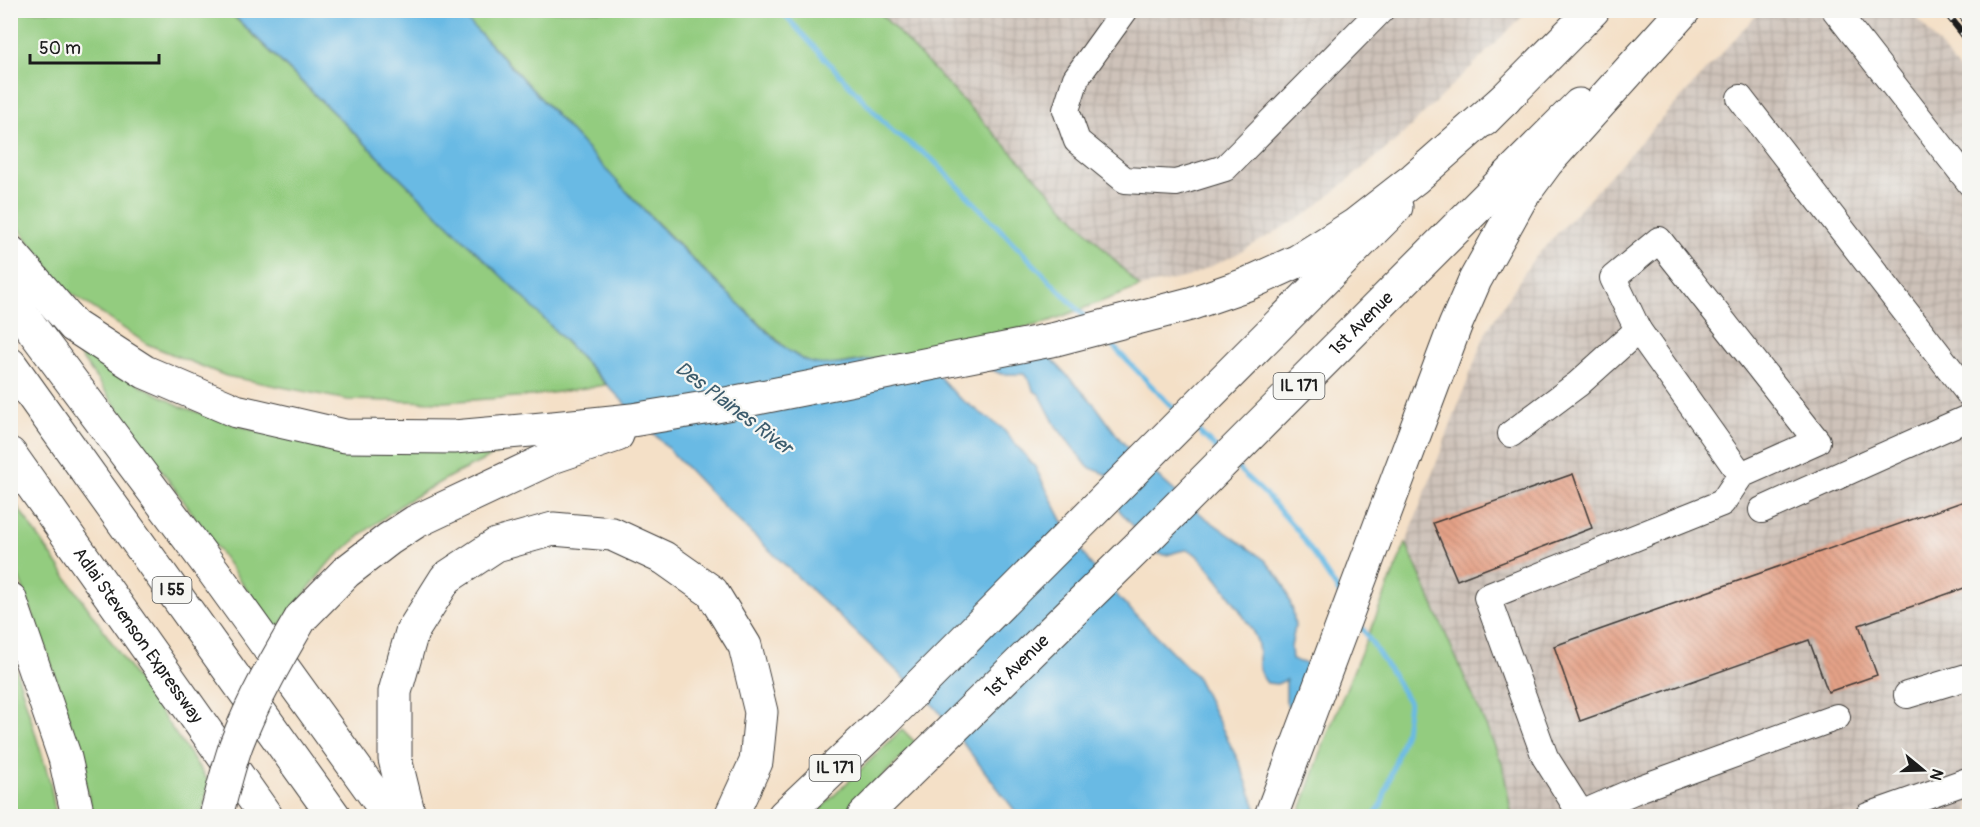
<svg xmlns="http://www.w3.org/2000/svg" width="1980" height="827" viewBox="0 0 1980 827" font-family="Pangolin,sans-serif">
<defs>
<pattern id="industrial-grid" width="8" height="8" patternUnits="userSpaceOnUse" patternTransform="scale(1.5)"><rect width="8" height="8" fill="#cec2b9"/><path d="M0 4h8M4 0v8" fill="none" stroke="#b0a69e"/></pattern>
<pattern id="building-back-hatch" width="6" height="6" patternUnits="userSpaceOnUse" patternTransform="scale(1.5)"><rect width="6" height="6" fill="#e4a187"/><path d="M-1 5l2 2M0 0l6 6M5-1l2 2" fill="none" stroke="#c38a74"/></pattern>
</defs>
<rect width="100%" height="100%" fill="#f6f6f2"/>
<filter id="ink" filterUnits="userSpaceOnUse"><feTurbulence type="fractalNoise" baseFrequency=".0167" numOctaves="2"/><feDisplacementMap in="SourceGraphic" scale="12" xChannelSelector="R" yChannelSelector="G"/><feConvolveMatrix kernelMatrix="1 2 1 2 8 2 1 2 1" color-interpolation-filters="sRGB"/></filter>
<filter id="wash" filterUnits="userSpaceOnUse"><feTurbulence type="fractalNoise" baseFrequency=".008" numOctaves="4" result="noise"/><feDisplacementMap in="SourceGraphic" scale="24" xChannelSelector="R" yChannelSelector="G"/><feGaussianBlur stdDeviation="1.35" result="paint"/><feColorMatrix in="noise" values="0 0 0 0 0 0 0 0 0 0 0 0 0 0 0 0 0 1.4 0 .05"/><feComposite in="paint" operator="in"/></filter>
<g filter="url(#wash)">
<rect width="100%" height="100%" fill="#f4e0c7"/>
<g fill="url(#industrial-grid)">
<path d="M878,11H1528L1397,140L1308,213L1235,255L1188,277L1140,287Z"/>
<path d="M1760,11H1912L1969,82V816H1512L1502,763L1406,543L1486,332L1532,261Z"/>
</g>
<g fill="#93cc7f" stroke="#58744e" stroke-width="1.5">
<path d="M11,11H228L525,299L606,385L531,396L444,402L348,400L226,376L147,344L65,289L11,218Z"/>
<path d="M458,11H878L1140,287L1042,324L916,352L824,366L808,362L789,351L721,287L617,182L505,59Z"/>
<path d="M46,308L120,374L182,407L256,431L513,446L449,477L407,501L363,533L327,565L276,631Z"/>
<path d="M10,496L209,782L202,816H93L67,712L46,649L11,557Z"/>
<path d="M1406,543L1502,763L1512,816H1299L1325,740Z"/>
<path d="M11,653L50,782L56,816H11Z"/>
<path d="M902,729L916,743L843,816H813Z"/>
</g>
<path fill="#69bae4" stroke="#426b80" stroke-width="1.5" d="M229,11H458C553,108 640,213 740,305C759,323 785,354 809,362C835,371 887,354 917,352C958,349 1001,351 1043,350L1095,405L1119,438L1136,457L1203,516L1265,560L1278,576L1285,587L1293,611L1295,627L1291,647L1292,660L1312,665L1292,722L1286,701V680L1277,684L1267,683C1254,668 1262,658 1257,641C1252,625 1202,552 1188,550C1181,549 1173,554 1166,555C1162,555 1156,553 1152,552L1135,528L1119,510L1108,475L1088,467L1056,426L1040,395L1033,390L1031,383L1024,374H1001L988,368L935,372L958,397L1002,428L1035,467L1063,522L1089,562L1121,600L1196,676L1240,764L1259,816H1019L936,708L725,508L525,299Z"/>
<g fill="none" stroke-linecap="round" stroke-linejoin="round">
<g stroke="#69bae4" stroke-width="5">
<path d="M780,10L892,131L932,159L1087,319"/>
<path d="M1106,339L1177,412"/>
<path d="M1193,426L1219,451"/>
<path d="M1234,465L1264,493L1298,531L1342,597"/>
<path d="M1357,620L1394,677L1409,703L1405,732L1381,805L1374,816"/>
</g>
</g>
<g id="blocks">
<g fill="url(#building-back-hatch)">
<path d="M1573,474L1592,528L1457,580L1433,523Z"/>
<path d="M1970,499V586L1859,625L1877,675L1828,692L1809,640L1580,721L1554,646Z"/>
</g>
</g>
</g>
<g filter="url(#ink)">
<use href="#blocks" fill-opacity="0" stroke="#3c3936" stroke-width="1.5"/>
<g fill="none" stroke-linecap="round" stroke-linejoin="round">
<defs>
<g id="minor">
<path d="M1125,10L1076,78L1066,110L1077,141L1125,180L1176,183L1225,168L1381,10"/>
<path d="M1835,10L1970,183"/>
<path d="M1740,98L1970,395"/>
<path d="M1511,434L1578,384L1638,330"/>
<path d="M1762,510L1970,417"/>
<path d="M1907,695L1970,676"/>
<path d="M1581,814L1545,757L1487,597L1722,503L1741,475L1817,441L1659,240L1613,278L1638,330L1741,475"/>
<path d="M1583,816L1581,814L1641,788L1837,717"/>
<path d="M1868,816L1970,780"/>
</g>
<g id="major">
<path d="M1484,120L1593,10"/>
<path d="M784,816L885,720L1396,207"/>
<path id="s1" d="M864,816L1139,546L1579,105"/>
</g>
<g id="highway">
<path d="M10,252L74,326L145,372L236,411L345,436L454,437L553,428L632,420L711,407L1056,339L1190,304L1245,285L1298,261L1355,225L1414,179L1505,99"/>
<path d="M10,299L214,572L390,816"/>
<path d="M10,364L334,816"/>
<path id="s2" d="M10,454L266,816"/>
<path d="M10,599L65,758L78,816"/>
<path d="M301,618L346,572L389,539L415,522L555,456L617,435"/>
<path d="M409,816L395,759V692L412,632L446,578L496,545L553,529L612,534L664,558L712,592L745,646L761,712L756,762L731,816"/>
<path d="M1271,816L1455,326L1475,280L1522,196L1547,162L1684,10"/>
</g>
</defs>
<use href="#minor" stroke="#3c3936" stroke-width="28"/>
<use href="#major" stroke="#3c3936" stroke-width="35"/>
<use href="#highway" stroke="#3c3936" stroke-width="35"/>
<use href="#minor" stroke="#fff" stroke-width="26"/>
<use href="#major" stroke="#fff" stroke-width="33"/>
<use href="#highway" stroke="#fff" stroke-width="33"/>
<defs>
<g id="rail">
<path d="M1944,10L1970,43"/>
<path d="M1957,10L1970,26"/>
</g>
</defs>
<use href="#rail" stroke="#1c1c1c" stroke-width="7"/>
<use href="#rail" stroke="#f6f6f2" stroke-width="4.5" stroke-dasharray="14" stroke-linecap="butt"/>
<defs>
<path id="highway-bridge" d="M216,816C222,793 228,768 236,745C253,700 277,659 301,618"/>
</defs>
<use href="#highway-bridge" stroke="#3c3936" stroke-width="35" stroke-linecap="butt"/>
<use href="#highway-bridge" stroke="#fff" stroke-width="33"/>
</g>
</g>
<g text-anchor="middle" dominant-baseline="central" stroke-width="4.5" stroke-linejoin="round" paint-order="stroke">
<g fill="#f6f6f2" stroke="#5d5d5c" stroke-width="1.5">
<rect x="1273.5" y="373" width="51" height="26" rx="4.5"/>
<rect x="152.5" y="577" width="39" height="26" rx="4.5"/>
<rect x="809.5" y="755" width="51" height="26" rx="4.5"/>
</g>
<g font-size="16" font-weight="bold" fill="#1c1c1c">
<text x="1299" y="386">IL 171</text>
<text x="172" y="590">I 55</text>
<text x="835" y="768">IL 171</text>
</g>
<g font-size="18" fill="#1c1c1c" stroke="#f6f6f2">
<text stroke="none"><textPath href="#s1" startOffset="700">1st Avenue</textPath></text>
<text stroke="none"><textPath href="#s2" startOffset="222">Adlai Stevenson Expressway</textPath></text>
<text stroke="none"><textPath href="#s1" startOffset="214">1st Avenue</textPath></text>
</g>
<g font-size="20" font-style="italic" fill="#3b5b6c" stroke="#f6f6f2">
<text transform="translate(734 408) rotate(37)">Des Plaines River</text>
</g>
</g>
<rect width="1980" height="827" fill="none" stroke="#f6f6f2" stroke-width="36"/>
<g transform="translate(1923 770) rotate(109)" stroke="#f6f6f2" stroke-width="4.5" paint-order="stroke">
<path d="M0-4.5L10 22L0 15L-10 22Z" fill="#1c1c1c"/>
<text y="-9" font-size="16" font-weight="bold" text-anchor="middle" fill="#1c1c1c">N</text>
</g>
<path d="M30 54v9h129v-9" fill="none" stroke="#1c1c1c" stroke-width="3"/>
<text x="39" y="54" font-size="18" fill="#1c1c1c" stroke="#f6f6f2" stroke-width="4.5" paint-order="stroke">50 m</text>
</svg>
